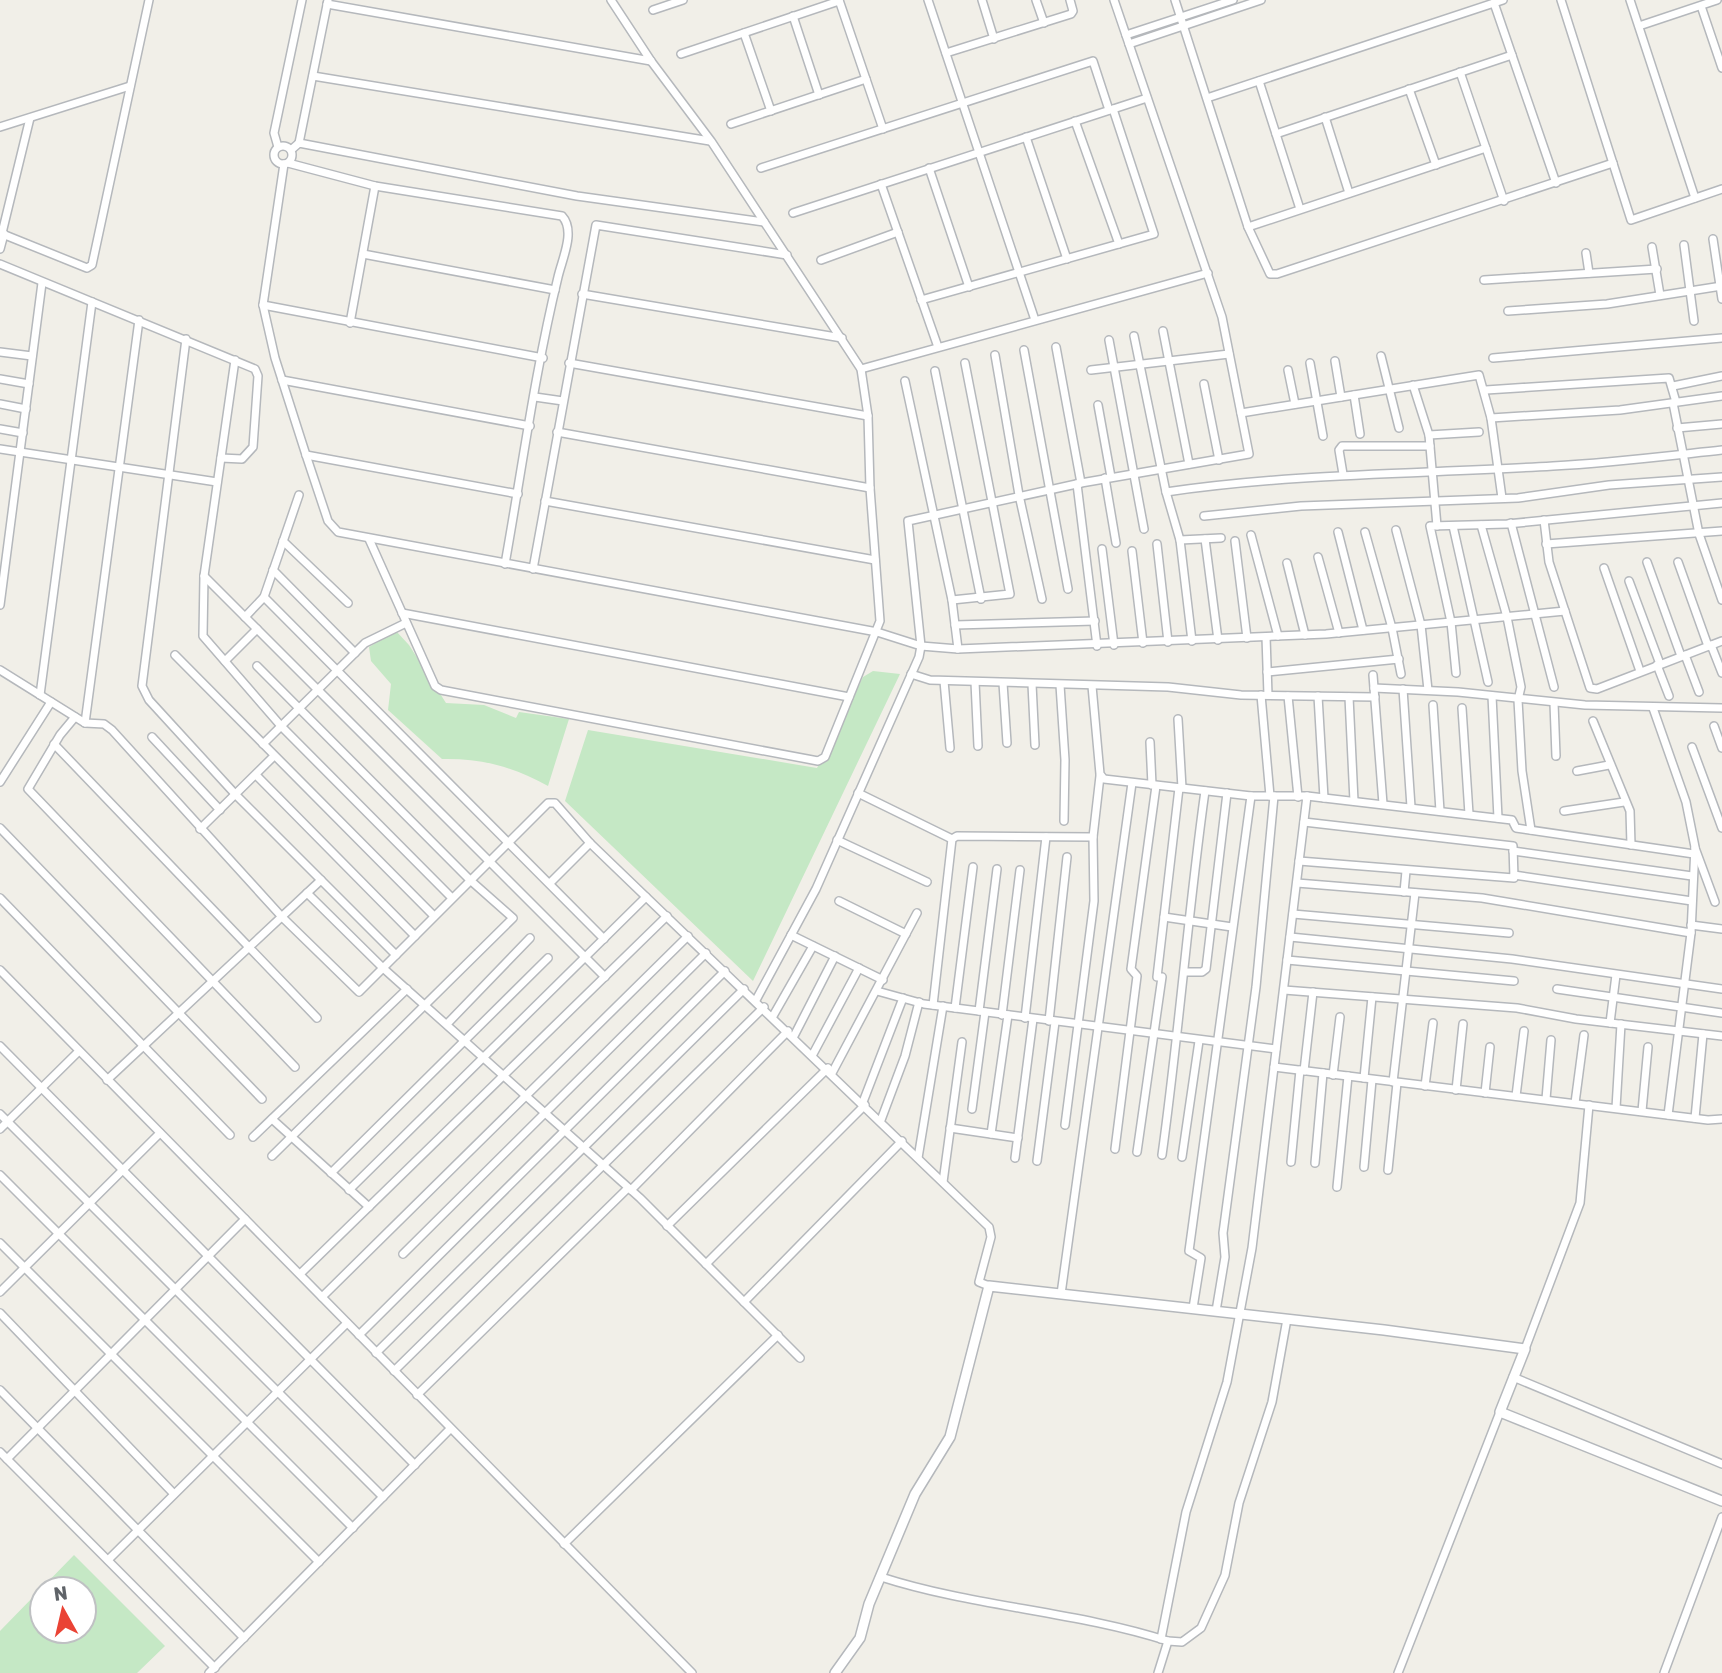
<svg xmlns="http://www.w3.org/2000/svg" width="1722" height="1673" viewBox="0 0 1722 1673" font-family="Rubik,sans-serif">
<rect width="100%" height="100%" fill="#f1efe8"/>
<g fill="#c5e8c5" fill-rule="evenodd">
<path d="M396,631L409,645L446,703L484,705L516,718L519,712L569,719L548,786C514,767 481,758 442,759L388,710L391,684L371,661L369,647Z"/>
<path d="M873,671L900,674L753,981L565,801L588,730L817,768L863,677Z"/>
<path d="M74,1555L165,1646L137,1673H0V1631ZM42,1589H84V1631H42Z"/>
</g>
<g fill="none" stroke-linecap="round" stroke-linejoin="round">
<defs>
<g id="minor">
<path d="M839,0L883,129"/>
<path d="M928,0L1035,320"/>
<path d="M982,0L994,39"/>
<path d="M1036,0L1044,23"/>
<path d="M1175,0L1248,227L1270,274H1277L1613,163"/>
<path d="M1561,0L1631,220L1722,189"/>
<path d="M1630,0L1695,198"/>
<path d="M1494,3L1556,183"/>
<path d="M327,4L651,61"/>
<path d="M1701,6L1722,68"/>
<path d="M653,10L683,0"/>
<path d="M793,16L819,95"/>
<path d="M1639,26L1717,0"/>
<path d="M744,33L771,111"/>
<path d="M1126,35L1233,0"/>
<path d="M1129,44L1261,0"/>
<path d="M946,53L1071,14L1073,11L1070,0"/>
<path d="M681,54L839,1"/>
<path d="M1460,72L1504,201"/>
<path d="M313,76L710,141"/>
<path d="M1259,81L1300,209"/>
<path d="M1409,89L1436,165"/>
<path d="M1207,98L1503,0"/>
<path d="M1325,117L1349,193"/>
<path d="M1075,121L1119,244"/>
<path d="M731,124L866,79"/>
<path d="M0,127L130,86"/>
<path d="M1276,134L1512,55"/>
<path d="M1026,137L1067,259"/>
<path d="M299,143L328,0"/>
<circle cx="283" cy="155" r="9"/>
<path d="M278,147L274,133L302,0"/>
<path d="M291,150L299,143L577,196L764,222"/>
<path d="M288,163L375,186L562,216C576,231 562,259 558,277C535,371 522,469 505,564"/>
<path d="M284,164L263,305L275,358L306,455L328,521L338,532L877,632L921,646L958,649L1326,634L1565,611"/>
<path d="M761,168L1093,61L1109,110"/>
<path d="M929,168L969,287"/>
<path d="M881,184L938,347"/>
<path d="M793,213L1147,98"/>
<path d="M1248,227L1486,148"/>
<path d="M0,233L87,268L92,265L149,0"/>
<path d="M2,233L30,118"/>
<path d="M1713,239L1722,299"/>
<path d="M1684,245L1694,321"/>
<path d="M1652,247L1660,295"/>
<path d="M0,249L4,234"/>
<path d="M1586,253L1589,273"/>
<path d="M363,254L555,290"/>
<path d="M821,260L898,232"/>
<path d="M0,264L255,369L258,376L253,447L242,459L221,458"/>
<path d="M1484,280L1657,269"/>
<path d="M582,294L842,338"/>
<path d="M921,300L1154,234L1113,109"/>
<path d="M263,305L543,358"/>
<path d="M1508,311L1607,304L1722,286"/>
<path d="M350,323L375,186"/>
<path d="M1163,331L1189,464"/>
<path d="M1134,336L1166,492L1180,540L1192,641"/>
<path d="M186,339L142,686L149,700L236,795L396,955"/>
<path d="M1109,340L1144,529"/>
<path d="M1056,347L1081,483"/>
<path d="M1024,350L1068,589"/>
<path d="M0,352L32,356"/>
<path d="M995,355L1019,495L1042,599"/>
<path d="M1381,356L1399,428"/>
<path d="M1493,358L1722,338"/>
<path d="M235,360L204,576L203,636L281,726L452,898"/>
<path d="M1335,361L1341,397"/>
<path d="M569,363L868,416"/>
<path d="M1310,363L1323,436"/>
<path d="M861,369L1208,273"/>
<path d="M1091,370L1229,354"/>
<path d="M1288,370L1295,404"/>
<path d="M935,371L981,599"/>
<path d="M0,379L29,384"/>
<path d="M282,380L530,426"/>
<path d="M905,381L952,600L958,649"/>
<path d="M1204,384L1219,460"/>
<path d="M1413,385L1429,435L1437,526"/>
<path d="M1673,386L1722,376"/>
<path d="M1486,390L1669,378L1676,402"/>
<path d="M1354,395L1360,434"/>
<path d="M535,397L563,401"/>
<path d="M1673,403L1699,534L1722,600"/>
<path d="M0,404L26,409"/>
<path d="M1098,405L1111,477"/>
<path d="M1241,413L1479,375L1491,418L1502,498"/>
<path d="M1491,418L1620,410L1722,396"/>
<path d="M1677,428L1722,424"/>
<path d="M0,429L23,433"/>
<path d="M557,432L870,488"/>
<path d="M1429,435L1479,432"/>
<path d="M0,449L217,482"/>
<path d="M306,455L518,494"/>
<path d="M1343,474L1339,450L1342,446H1430"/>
<path d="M1105,478L1116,543"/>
<path d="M1077,484L1097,646"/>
<path d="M1166,492C1296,473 1422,474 1553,466C1609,463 1666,456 1722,450"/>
<path d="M545,501L875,560"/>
<path d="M1204,516L1301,506L1518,498L1609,485L1722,477"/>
<path d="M1544,520L1549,562L1590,688L1597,689L1722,641"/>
<path d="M1511,523L1554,687"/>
<path d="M1481,525L1507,617L1521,687L1518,700L1522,771L1531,830"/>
<path d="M1453,526L1488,682"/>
<path d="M1396,530L1421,625L1428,690"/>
<path d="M1338,532L1363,630"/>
<path d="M1365,532L1392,628L1401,674"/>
<path d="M1251,535L1278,636"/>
<path d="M369,539L435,686L441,690L818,761L825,757L880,621L870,488L868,416L861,369L711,141L651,61L611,0"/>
<path d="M1205,539L1218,640"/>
<path d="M1180,540L1221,538"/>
<path d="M283,541L348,603"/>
<path d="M1235,541L1247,638"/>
<path d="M1157,544L1168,642"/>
<path d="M1546,544L1722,531"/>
<path d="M1102,549L1114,645"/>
<path d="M1132,551L1143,643"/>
<path d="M1318,557L1339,633"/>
<path d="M1647,562L1681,656"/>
<path d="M1678,562L1708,646"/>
<path d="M1287,563L1305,635"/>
<path d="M1604,568L1640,671"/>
<path d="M533,569L596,225L787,255"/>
<path d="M273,570L355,653"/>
<path d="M204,576L605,977"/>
<path d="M1629,581L1660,664"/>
<path d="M264,597L604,939"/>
<path d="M952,600L1010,594L965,363"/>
<path d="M0,605L42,283"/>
<path d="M402,613L849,697"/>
<path d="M245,617L264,597L299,495"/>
<path d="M955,625L1095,621"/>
<path d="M1266,637L1268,695"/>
<path d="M1711,645L1722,673"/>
<path d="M175,655L434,916"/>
<path d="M1685,655L1699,692"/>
<path d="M225,661L257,629"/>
<path d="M1657,665L1669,696"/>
<path d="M257,666L470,880L513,918L272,1156"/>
<path d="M0,670L85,723L104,724L112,730L282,917L359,992L548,803H555L590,843L989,1227L991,1237L979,1282L989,1286"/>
<path d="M1267,672L1399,659"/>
<path d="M1456,673L1451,622L1430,526L1507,524L1722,503"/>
<path d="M911,674L930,680L1168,687L1241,695L1375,697"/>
<path d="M1373,675L1383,804"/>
<path d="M944,681L950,748"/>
<path d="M975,682L978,746"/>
<path d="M1003,683L1007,743"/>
<path d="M1032,684L1035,745"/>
<path d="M1060,685L1065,760L1064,821"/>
<path d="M1092,686L1100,774L1104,779L1251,796H1307L1512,820L1516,828L1694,854"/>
<path d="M1374,688L1458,692L1585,705L1722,708"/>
<path d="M1403,689L1411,807"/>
<path d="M40,695L92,302"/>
<path d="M1261,695L1270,796"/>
<path d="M1288,696L1298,797"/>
<path d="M1318,696L1324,798"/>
<path d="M1492,696L1498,818"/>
<path d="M1349,697L1354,801"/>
<path d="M1554,703L1556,756"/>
<path d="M1433,705L1440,811"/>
<path d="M1462,708L1469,814"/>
<path d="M1653,708L1686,802L1695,847L1691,933L1668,1115"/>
<path d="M75,717L60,735L28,789L295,1067"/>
<path d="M1178,719L1182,788"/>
<path d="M1593,721L1630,811L1631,845"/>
<path d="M85,723L139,320"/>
<path d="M1714,726L1722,748"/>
<path d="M152,737L220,810"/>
<path d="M1150,742L1152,785"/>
<path d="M54,744L317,1018"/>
<path d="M263,744L365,643L406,623"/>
<path d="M1692,747L1722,828"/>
<path d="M1577,771L1609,765"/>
<path d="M256,775L415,936"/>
<path d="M0,782L51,702"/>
<path d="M858,793L952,839L957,836L1093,837"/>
<path d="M1564,811L1624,802"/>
<path d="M0,828L262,1099"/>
<path d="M200,829L274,756"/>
<path d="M837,840L927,882"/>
<path d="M1695,848L1715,902"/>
<path d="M1513,851L1692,876"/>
<path d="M1299,861L1514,878L1513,846L1304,822"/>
<path d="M1514,875L1692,901"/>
<path d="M551,882L590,843"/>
<path d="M1297,883L1482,898L1691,933"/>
<path d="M1404,892L1406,871"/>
<path d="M307,893L383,968L640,1198L800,1358"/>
<path d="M0,898L230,1135"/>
<path d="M839,901L906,934"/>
<path d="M1293,914L1509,933"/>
<path d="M1164,917L1232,927"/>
<path d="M1691,925L1722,929"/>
<path d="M791,935L883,980"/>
<path d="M1290,937L1512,959L1722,989"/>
<path d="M1287,960L1514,981"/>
<path d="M0,970L692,1673"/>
<path d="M1185,972H1202L1206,969L1227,793"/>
<path d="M1557,989L1722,1013"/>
<path d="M1284,990L1517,1008L1576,1019L1722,1036"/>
<path d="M877,991L924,1004L1276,1049"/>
<path d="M756,1000L816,889L919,657L921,646L908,521L1081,483L1249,454L1222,317L1114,0"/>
<path d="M933,1005L952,839"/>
<path d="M955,1008L973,867"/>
<path d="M979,1011L997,869"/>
<path d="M1002,1015L1020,870"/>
<path d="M773,1016L813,946"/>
<path d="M1025,1018L1046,837"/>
<path d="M1049,1021L1067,857"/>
<path d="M1610,1023L1616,975"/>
<path d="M447,1024L530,938"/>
<path d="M794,1036L835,956"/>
<path d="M0,1046L415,1465"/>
<path d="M813,1054L859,968"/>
<path d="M1274,1067L1708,1120L1722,1119"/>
<path d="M1304,1071L1313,992"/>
<path d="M832,1073L917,913"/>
<path d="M1333,1075L1340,1017"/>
<path d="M1364,1078L1372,997"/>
<path d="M107,1080L321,880"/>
<path d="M1393,1082L1415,893"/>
<path d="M1425,1086L1433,1023"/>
<path d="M1456,1090L1463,1024"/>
<path d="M1485,1093L1490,1047"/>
<path d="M1516,1096L1524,1031"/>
<path d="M1546,1099L1551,1040"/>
<path d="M863,1102L903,998"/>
<path d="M1575,1103L1584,1035"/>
<path d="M1616,1108L1621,1024"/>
<path d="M972,1109L985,1012"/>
<path d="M1642,1111L1648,1047"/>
<path d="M0,1114L383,1497"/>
<path d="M1695,1118L1703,1034"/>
<path d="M272,1119L369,1207"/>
<path d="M881,1120L905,1056L919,1002"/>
<path d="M1065,1125L1094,901L1093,837L1100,776"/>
<path d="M950,1128L1018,1138"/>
<path d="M0,1129L79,1051"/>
<path d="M991,1134L1008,1015"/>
<path d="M253,1137L407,989"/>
<path d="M1115,1149L1137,976L1131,969L1156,786"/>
<path d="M1137,1152L1162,977H1157L1179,788"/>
<path d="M1162,1155C1179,1033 1188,912 1205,791"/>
<path d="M1182,1157L1199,1041"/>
<path d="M918,1158L943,1006"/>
<path d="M1015,1158L1033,1019"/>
<path d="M1037,1161L1055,1022"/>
<path d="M1291,1162L1300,1070"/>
<path d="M1315,1163L1323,1073"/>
<path d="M1364,1167L1372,1080"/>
<path d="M1388,1170L1397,1083"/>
<path d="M331,1173L548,958"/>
<path d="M0,1175L353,1528"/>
<path d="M943,1182L962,1042"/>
<path d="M1337,1187L1348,1076"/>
<path d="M349,1190L646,897"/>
<path d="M631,1190L788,1031"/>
<path d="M667,1226L828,1068"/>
<path d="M0,1243L319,1562"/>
<path d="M403,1254L706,953"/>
<path d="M706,1264L865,1105"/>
<path d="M300,1274L667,916"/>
<path d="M0,1292L160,1133"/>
<path d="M1061,1294L1132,783"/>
<path d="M322,1297L688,936"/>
<path d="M744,1302L902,1141"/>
<path d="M1193,1308L1201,1258L1189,1251L1251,796"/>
<path d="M1216,1311L1225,1257L1223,1233L1256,987L1274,796"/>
<path d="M0,1313L174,1494"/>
<path d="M359,1335L725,971"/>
<path d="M1525,1349L1580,1203L1589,1105"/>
<path d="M376,1353L744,989"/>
<path d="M394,1371L764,1007"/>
<path d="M1513,1377L1722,1464"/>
<path d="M0,1390L244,1638"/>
<path d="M417,1395L628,1188"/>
<path d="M0,1452L215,1668"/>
<path d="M7,1459L245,1219"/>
<path d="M564,1544L778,1335"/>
<path d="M108,1560L347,1323"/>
<path d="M881,1577C974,1607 1075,1611 1168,1641L1182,1642L1201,1628L1225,1575L1239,1503L1272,1402L1287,1319"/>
<path d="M1161,1639L1186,1512L1227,1382L1252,1248L1307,796"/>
<path d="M209,1673L450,1429"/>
<path d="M1158,1673L1168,1641"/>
<path d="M1398,1673L1500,1412"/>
<path d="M1664,1673L1722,1517"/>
</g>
<path id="tertiary" d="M835,1673L860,1638L869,1604L915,1494L950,1437L989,1286L1384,1330L1525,1349L1500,1412L1722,1501"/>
</defs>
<use href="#minor" stroke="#b5b8bc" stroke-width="10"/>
<use href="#tertiary" stroke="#b5b8bc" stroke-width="12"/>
<use href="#minor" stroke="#fff" stroke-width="7"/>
<use href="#tertiary" stroke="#fff" stroke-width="9"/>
</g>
<g transform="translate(63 1610) rotate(352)"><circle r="33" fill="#ffffff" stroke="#bfc1c3" stroke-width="2"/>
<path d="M0-5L12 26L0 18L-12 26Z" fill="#ea4335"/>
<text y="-10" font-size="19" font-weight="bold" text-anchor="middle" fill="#5f6368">N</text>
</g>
</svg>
